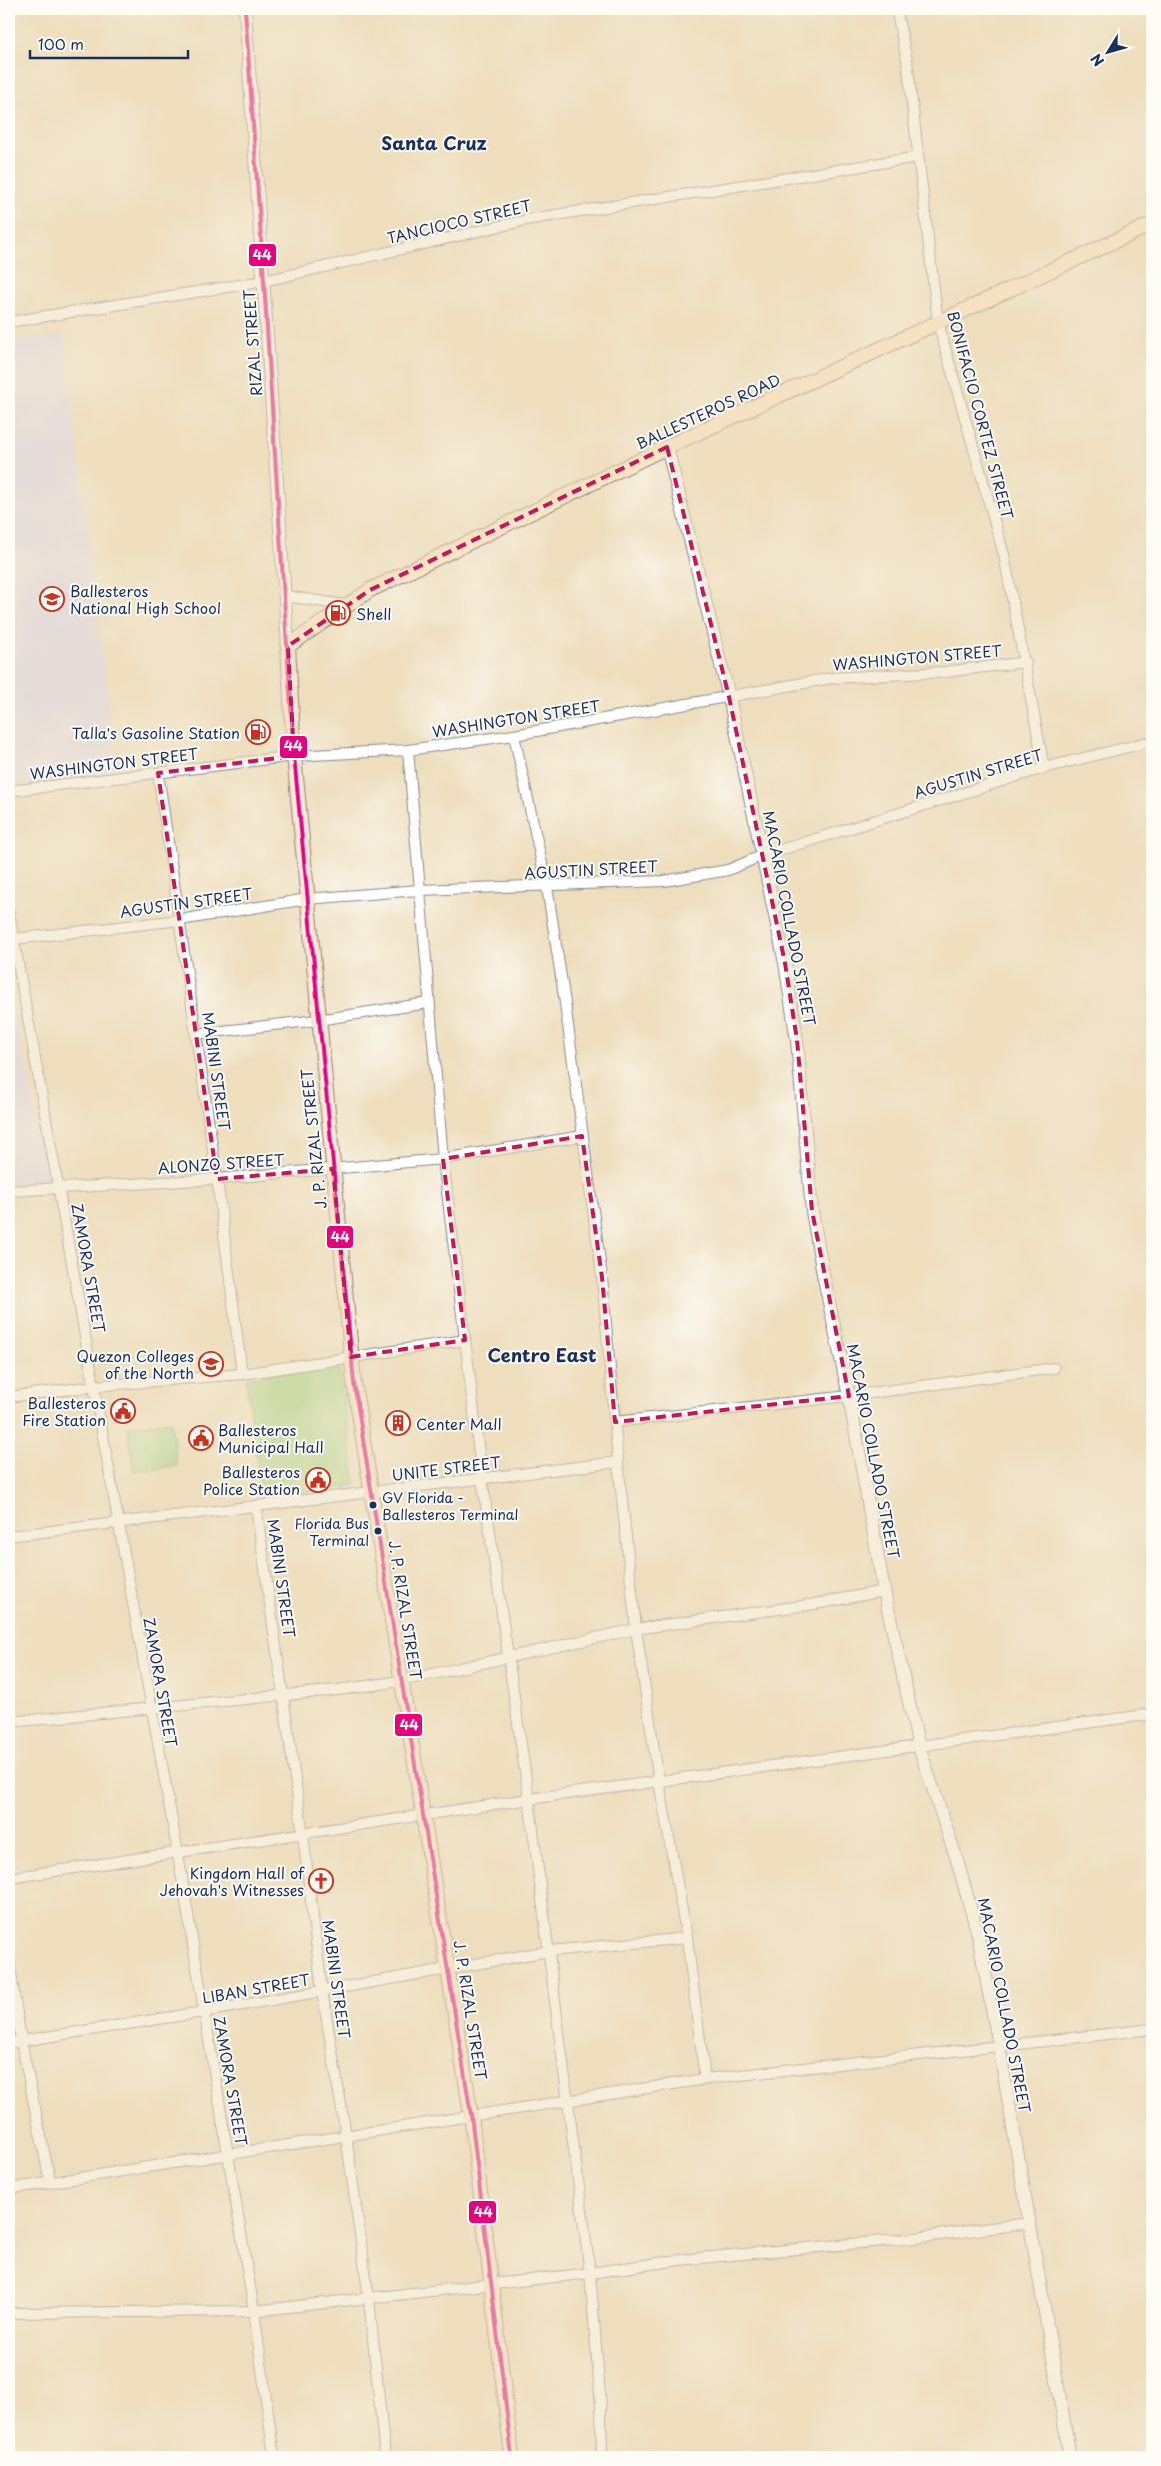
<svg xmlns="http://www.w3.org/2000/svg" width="1161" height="2466" viewBox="0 0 1161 2466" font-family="'Playpen Sans',sans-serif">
<rect width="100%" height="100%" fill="#fdfcf7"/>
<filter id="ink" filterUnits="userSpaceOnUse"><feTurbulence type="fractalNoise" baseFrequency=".02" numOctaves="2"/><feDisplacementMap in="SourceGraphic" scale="10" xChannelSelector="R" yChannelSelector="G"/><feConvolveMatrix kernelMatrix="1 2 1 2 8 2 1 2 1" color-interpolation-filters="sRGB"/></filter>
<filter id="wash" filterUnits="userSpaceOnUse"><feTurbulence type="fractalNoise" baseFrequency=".0096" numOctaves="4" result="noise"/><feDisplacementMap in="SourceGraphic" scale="20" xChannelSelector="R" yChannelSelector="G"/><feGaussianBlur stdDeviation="1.12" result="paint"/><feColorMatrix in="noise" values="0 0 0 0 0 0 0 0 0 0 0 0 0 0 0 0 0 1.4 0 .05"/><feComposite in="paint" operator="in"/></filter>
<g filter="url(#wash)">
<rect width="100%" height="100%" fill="#eedebd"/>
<g fill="#d9d7f8">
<path d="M64,335L117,777L9,786V341Z"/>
<path d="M9,984L49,1180V1181H9Z"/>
</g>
<g fill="#a1d98b" stroke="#5e8474">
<path d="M338,1364L356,1485L262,1497L246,1378Z"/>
<path d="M171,1421L177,1466L134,1472L128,1427Z"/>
</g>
</g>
<g filter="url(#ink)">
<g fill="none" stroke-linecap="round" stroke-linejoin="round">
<defs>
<g id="minor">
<path d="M896,9L907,60L938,323L1004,555L1044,768"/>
<path d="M9,322L264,281L531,219L918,157"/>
<path d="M285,596L345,605"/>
<path d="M514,735L547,887L564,996L602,1277L618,1462L636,1629L659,1782L687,1938L705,2079"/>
<path d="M408,750L443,1159L482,1478L529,1799L590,2273L601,2406L602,2457"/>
<path d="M158,773L217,1179L242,1374"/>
<path d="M9,791L294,756L408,750L514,735L832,678L944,672L1026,662"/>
<path d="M9,913L178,1854L254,2311L274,2457"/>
<path d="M14,939L180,920L307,899L419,890L664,881L728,870L761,856L1044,768L1152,741"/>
<path d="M196,1034L318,1020L428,1003"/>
<path d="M9,1191L217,1179L443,1159L582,1136"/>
<path d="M9,1397L95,1386L242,1374L465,1340"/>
<path d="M615,1422L849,1396L1054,1368"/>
<path d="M256,1506L303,1835L322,1991L346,2135L369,2299L385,2457"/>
<path d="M9,1536L618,1462"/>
<path d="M9,1722L338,1690L401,1681L636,1629L815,1604L884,1591"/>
<path d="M9,1878L529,1799L1152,1714"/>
<path d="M9,1959L21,2041L50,2181"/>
<path d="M9,2043L203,2012L549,1951L687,1938"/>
<path d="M9,2189L705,2079L1152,2029"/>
<path d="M9,2313L254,2311L590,2273L679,2260L916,2238L1029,2223"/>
</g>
<g id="tertiary">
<path d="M245,9L288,646"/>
<path d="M667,447L729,697L785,963L797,1040L812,1211L823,1274L849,1396L884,1591L919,1747L957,1860L978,1935L999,2046L1070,2457"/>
</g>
<path id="secondary" d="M512,2457L471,2115L354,1383L294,756L288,646L370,590L667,447L1152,224"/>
</defs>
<use href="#minor" stroke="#84868e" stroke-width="12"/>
<use href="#tertiary" stroke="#84868e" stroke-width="14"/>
<use href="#secondary" stroke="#84868e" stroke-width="16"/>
<use href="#minor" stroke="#fff" stroke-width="10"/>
<use href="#tertiary" stroke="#fff" stroke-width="12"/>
<use href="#secondary" stroke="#ffe4c6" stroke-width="14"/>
<defs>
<path id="bus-1" d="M245,9L264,281L294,756L354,1383L471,2115L512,2457"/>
</defs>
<use href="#bus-1" stroke="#fdfcf7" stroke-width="8"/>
<use href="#bus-1" stroke="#e5007d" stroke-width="4"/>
</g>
</g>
<path d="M0 0H1161V2466H0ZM667,447L729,697L785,963L797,1040L812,1211L849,1396L615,1422L602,1277L582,1136L443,1159L465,1340L351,1357L333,1169L217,1179L158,773L294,756L288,646L370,590Z" fill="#eedebd" fill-opacity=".55" fill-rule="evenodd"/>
<path fill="none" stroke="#c2185b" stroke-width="4" stroke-dasharray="10 6" stroke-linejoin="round" d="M667,447L729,697L785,963L797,1040L812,1211L849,1396L615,1422L602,1277L582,1136L443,1159L465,1340L351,1357L333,1169L217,1179L158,773L294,756L288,646L370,590Z"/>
<defs>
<symbol id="school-ring" viewBox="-11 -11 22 22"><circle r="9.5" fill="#fdfcf7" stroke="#c8321e" stroke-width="1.5"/><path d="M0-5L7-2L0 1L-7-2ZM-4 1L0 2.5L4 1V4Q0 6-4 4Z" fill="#c8321e"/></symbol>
<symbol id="fuel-ring" viewBox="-11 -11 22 22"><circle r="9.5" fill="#fdfcf7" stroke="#c8321e" stroke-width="1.5"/><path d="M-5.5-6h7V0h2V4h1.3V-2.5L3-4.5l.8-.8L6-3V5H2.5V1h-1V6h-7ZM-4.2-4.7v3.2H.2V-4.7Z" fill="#c8321e"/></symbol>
<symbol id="university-ring" viewBox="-11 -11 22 22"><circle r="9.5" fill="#fdfcf7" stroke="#c8321e" stroke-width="1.5"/><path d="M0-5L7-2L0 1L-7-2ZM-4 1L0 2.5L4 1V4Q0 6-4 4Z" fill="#c8321e"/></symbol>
<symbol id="civic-ring" viewBox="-11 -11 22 22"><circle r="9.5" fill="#fdfcf7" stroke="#c8321e" stroke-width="1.5"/><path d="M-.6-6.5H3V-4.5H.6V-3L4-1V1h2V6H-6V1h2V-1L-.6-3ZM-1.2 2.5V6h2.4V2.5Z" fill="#c8321e"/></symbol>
<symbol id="building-ring" viewBox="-11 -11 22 22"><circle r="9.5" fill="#fdfcf7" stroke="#c8321e" stroke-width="1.5"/><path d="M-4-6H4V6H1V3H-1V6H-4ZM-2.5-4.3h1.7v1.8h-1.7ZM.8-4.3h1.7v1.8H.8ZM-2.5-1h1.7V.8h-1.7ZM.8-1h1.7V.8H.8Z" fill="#c8321e"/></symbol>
<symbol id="church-ring" viewBox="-11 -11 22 22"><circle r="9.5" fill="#fdfcf7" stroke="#c8321e" stroke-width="1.5"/><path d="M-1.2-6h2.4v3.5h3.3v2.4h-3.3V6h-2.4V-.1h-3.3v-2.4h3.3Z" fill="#c8321e"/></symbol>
</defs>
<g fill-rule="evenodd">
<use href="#school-ring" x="38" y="585" width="28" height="28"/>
<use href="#fuel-ring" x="324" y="599" width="28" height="28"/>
<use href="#fuel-ring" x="244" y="718" width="28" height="28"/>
<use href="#university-ring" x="197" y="1350" width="28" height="28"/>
<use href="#civic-ring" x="109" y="1397" width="28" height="28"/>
<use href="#building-ring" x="384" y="1409" width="28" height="28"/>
<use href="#civic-ring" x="187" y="1424" width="28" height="28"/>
<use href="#civic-ring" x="304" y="1466" width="28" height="28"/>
<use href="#church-ring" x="307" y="1867" width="28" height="28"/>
</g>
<g fill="#1b2f5e" stroke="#fdfcf7" stroke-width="2">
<circle cx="373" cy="1505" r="4.5"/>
<circle cx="378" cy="1531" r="4.5"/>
</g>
<g text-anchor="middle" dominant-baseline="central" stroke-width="4" stroke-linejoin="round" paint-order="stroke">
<g font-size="14" fill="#1b2f5e" stroke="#fdfcf7" text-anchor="start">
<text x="382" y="1497">GV Florida -<tspan x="382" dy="17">Ballesteros Terminal</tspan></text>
<text x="369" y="1523" text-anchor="end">Florida Bus<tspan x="369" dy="17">Terminal</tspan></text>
</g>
<g font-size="15" fill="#1b2f5e" stroke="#fdfcf7">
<text transform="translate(459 221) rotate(-13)">TANCIOCO STREET</text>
<text transform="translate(252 343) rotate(-94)">RIZAL STREET</text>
<text transform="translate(708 411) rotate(-25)">BALLESTEROS ROAD</text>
<text transform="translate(981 415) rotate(75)">BONIFACIO CORTEZ STREET</text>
<text transform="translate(917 657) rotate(-5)">WASHINGTON STREET</text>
<text transform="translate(516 718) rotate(-9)">WASHINGTON STREET</text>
<text transform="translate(114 763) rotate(-7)">WASHINGTON STREET</text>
<text transform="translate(978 773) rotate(-17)">AGUSTIN STREET</text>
<text transform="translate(591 869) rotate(-3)">AGUSTIN STREET</text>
<text transform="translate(186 902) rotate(-8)">AGUSTIN STREET</text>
<text transform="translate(790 918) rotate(79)">MACARIO COLLADO STREET</text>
<text transform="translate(217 1071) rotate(82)">MABINI STREET</text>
<text transform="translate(313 1139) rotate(-96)">J. P. RIZAL STREET</text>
<text transform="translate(221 1163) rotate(-4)">ALONZO STREET</text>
<text transform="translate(89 1268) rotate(80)">ZAMORA STREET</text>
<text transform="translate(874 1451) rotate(79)">MACARIO COLLADO STREET</text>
<text transform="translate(446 1468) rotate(-7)">UNITE STREET</text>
<text transform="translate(282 1578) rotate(82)">MABINI STREET</text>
<text transform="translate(406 1610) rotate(81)">J. P. RIZAL STREET</text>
<text transform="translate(161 1682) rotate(80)">ZAMORA STREET</text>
<text transform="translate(337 1979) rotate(82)">MABINI STREET</text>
<text transform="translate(256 1988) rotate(-10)">LIBAN STREET</text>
<text transform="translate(1005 2005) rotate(79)">MACARIO COLLADO STREET</text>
<text transform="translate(471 2010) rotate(81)">J. P. RIZAL STREET</text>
<text transform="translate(231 2081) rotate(80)">ZAMORA STREET</text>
</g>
<g font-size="15" fill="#1b2f5e" stroke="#fdfcf7" text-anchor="end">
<text x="70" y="590" text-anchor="start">Ballesteros<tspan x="70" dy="17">National High School</tspan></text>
<text x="356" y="613" text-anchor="start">Shell</text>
<text x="240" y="732">Talla's Gasoline Station</text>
<text x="194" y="1355">Quezon Colleges<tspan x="194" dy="17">of the North</tspan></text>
<text x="106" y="1402">Ballesteros<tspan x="106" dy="17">Fire Station</tspan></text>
<text x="416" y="1423" text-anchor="start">Center Mall</text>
<text x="218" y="1429" text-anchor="start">Ballesteros<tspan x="218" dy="17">Municipal Hall</tspan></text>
<text x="300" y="1471">Ballesteros<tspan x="300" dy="17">Police Station</tspan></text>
<text x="304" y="1872">Kingdom Hall of<tspan x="304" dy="17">Jehovah's Witnesses</tspan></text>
</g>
<g font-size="18" font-weight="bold" fill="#1b2f5e" stroke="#fdfcf7">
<text x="434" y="142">Santa Cruz</text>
<text x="542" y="1354">Centro East</text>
</g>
</g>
<g stroke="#fdfcf7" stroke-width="2">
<rect x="248" y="243" width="29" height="24" rx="5" fill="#e5007d"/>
<rect x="279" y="735" width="29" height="24" rx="5" fill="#e5007d"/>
<rect x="326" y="1225" width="28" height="24" rx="5" fill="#e5007d"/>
<rect x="394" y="1713" width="29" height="24" rx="5" fill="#e5007d"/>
<rect x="468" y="2200" width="29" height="24" rx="5" fill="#e5007d"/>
</g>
<g font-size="14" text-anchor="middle" font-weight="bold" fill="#fff">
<text x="262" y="260">44</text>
<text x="293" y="751">44</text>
<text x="340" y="1242">44</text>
<text x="409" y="1730">44</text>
<text x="483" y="2217">44</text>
</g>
<rect width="1161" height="2466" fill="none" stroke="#fdfcf7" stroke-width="30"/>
<g transform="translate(1108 52) rotate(233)" stroke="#fdfcf7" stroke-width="4" paint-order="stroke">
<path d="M0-4L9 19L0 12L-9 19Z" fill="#1b2f5e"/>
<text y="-8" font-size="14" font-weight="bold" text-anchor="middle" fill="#1b2f5e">N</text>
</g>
<path d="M30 50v8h158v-8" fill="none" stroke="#1b2f5e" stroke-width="2.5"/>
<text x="38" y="50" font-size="15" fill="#1b2f5e" stroke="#fdfcf7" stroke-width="4" paint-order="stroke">100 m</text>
</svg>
